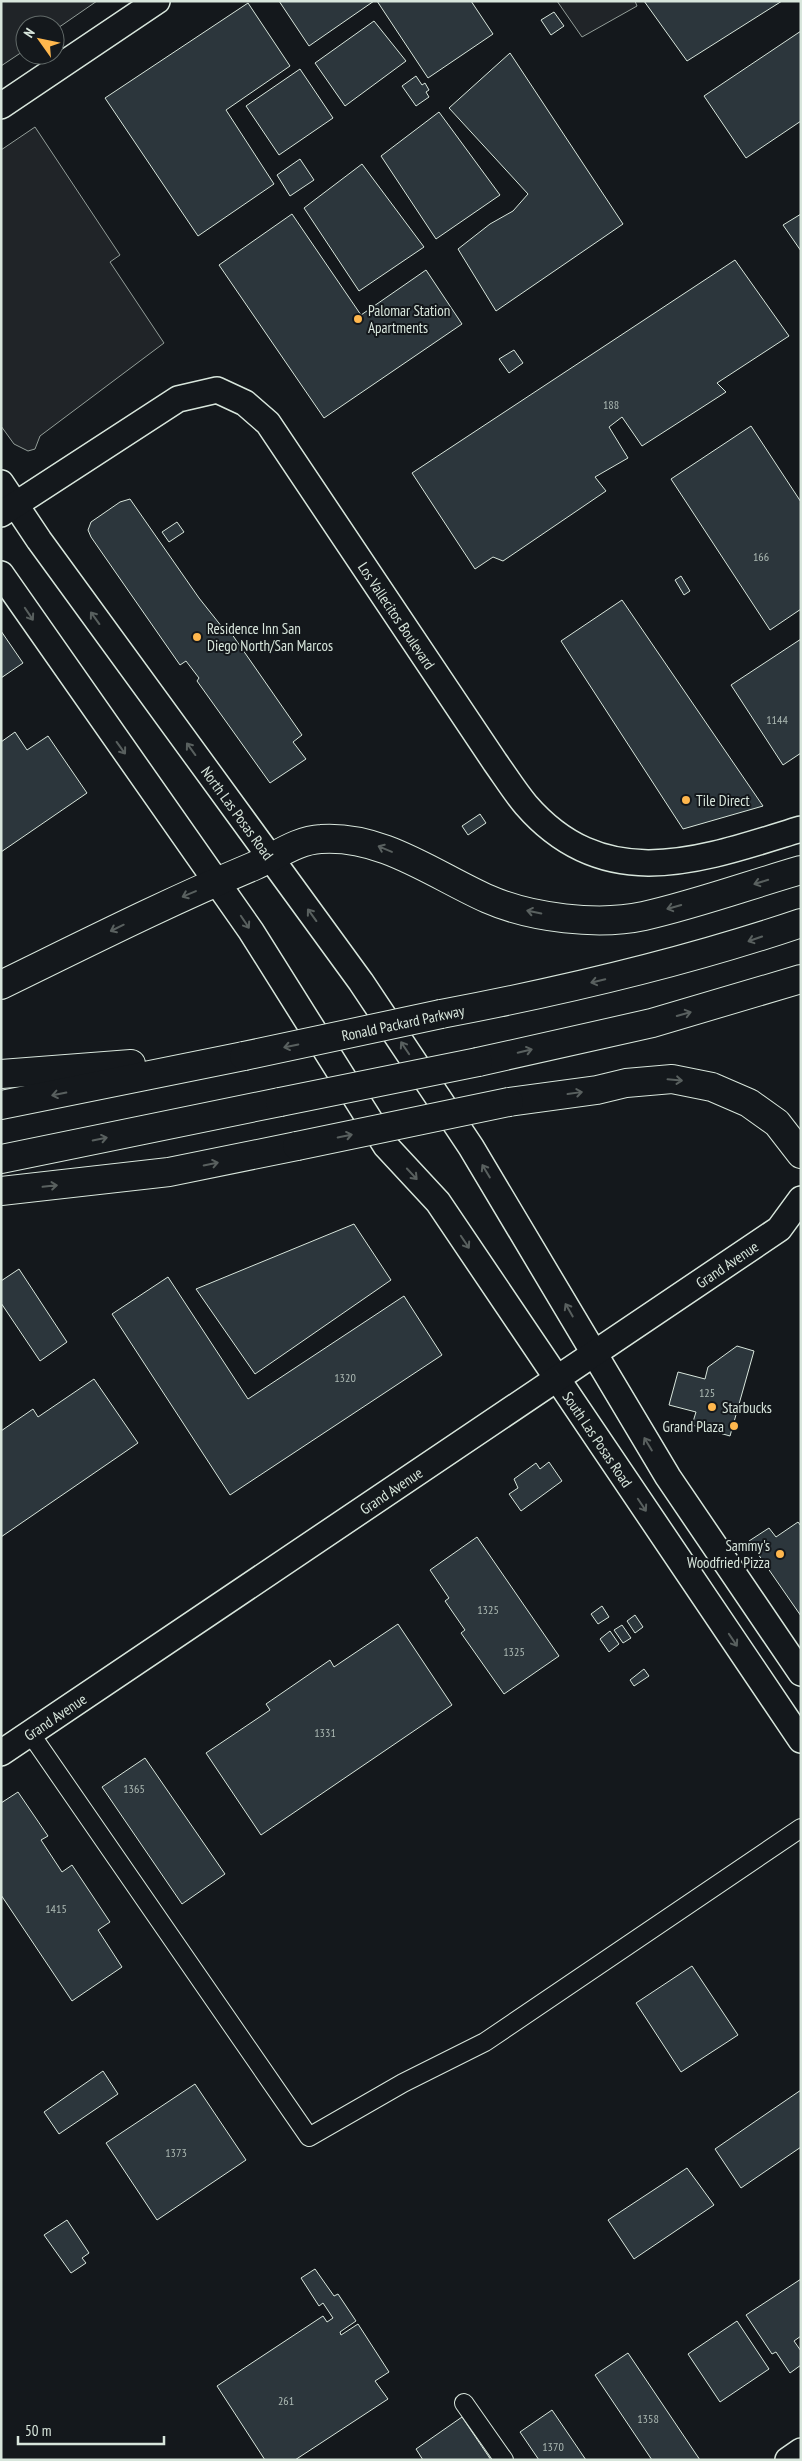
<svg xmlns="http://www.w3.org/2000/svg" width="802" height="2461" viewBox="0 0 802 2461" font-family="'PT Sans Narrow',sans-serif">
<rect width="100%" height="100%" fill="#14181c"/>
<g fill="#202428" stroke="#939e99">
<path d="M1,1H97L55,30V25H25V50L1,66Z"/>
<path d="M557,1H635L637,6L582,37Z"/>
<path d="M35,127L120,255L110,262L164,343L40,436L35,449L28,451L14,444L1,426V150Z"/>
</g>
<g fill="#2c363c" stroke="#d8e6dc">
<path d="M279,1H374L309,46Z"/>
<path d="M377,1H471L493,34L428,78Z"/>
<path d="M644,1H782L687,61Z"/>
<path d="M248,3L290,66L226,110L274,184L198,236L105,98Z"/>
<path d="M554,12L564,26L551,35L541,20Z"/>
<path d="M374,21L406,61L345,106L315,63Z"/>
<path d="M801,31V121L746,158L704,96Z"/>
<path d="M510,53L623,224L496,311L458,249L490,224L513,211L528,194L449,108Z"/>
<path d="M300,69L333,118L279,155L246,106Z"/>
<path d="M416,76L422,85L425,83L429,90L426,92L429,97L416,106L402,86Z"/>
<path d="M439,112L500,195L436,239L381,156Z"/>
<path d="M300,159L314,180L290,196L277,175Z"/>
<path d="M362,164L424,247L359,291L304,208Z"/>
<path d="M292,214L361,315L426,270L462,324L324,418L219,265Z"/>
<path d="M801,214V251L783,225Z"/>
<path d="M735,260L789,336L717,383L726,392L642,446L622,417L609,427L628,458L595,477L606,491L503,561L493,557L475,569L412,473Z"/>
<path d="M514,350L523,363L509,373L499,359Z"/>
<path d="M751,426L801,502V609L770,630L671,479Z"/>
<path d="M130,499L199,598L226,632L229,630L302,735L293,742L306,759L270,783L197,681L199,678L186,661L180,665L91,537L88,530L91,522L120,502Z"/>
<path d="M177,522L184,532L169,542L162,532Z"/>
<path d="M681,576L690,591L684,595L675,580Z"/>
<path d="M622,600L763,806L683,829L561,641Z"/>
<path d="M1,631L23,663L1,678Z"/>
<path d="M801,639V753L783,765L731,685Z"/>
<path d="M15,732L27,750L48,736L87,793L1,852V742Z"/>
<path d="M480,814L486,823L468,835L462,826Z"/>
<path d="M354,1224L391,1280L255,1374L196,1289Z"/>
<path d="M19,1269L67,1342L40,1361L1,1303V1281Z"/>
<path d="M168,1277L248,1399L404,1296L442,1355L230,1495L112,1314Z"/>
<path d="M737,1346L754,1351L730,1436L692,1425L696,1412L669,1405L678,1372L705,1379L708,1367Z"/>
<path d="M94,1379L138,1443L1,1537V1431L33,1409L38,1417Z"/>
<path d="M549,1462L562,1481L521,1511L509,1494L518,1488L514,1479L536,1463L540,1469Z"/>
<path d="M798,1522L801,1526V1616L749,1541L769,1528L776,1537Z"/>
<path d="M477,1537L559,1656L504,1694L461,1633L465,1630L445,1601L449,1598L430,1570Z"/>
<path d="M602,1606L609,1617L598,1624L591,1614Z"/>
<path d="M635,1615L643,1627L635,1633L627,1621Z"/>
<path d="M398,1624L452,1705L261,1835L206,1753L270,1710L266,1704L330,1660L334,1667Z"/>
<path d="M622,1625L631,1638L623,1643L614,1630Z"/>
<path d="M610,1631L619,1644L609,1652L600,1639Z"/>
<path d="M644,1669L649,1676L634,1686L630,1680Z"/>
<path d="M145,1758L225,1874L182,1904L102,1787Z"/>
<path d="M18,1792L48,1836L41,1840L62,1872L72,1865L110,1922L98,1930L122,1967L72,2001L1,1895V1803Z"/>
<path d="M692,1966L738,2035L681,2072L636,2003Z"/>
<path d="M103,2071L118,2094L59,2134L44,2112Z"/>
<path d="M195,2084L246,2160L157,2220L106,2143Z"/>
<path d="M801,2090V2147L741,2188L715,2149Z"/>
<path d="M687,2168L714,2205L634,2259L608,2220Z"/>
<path d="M67,2220L89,2253L82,2258L86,2263L71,2273L44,2235Z"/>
<path d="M315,2269L334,2296L338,2294L356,2321L340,2332L341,2335L358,2324L389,2372L375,2381L388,2399L295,2460H265L217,2386L323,2316L327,2322L333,2318L323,2303L319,2306L301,2278Z"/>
<path d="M801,2279V2336L794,2341L801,2351V2365L790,2373L776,2352L772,2354L746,2315Z"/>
<path d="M737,2321L769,2369L720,2402L688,2354Z"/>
<path d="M628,2353L700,2460H652L595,2375Z"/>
<path d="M552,2410L586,2460H539L520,2432Z"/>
<path d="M462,2417L491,2460H423L416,2449Z"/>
</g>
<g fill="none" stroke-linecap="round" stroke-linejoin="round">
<defs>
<g id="street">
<path d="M30,1733L309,2137L403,2083L485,2042L801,1828"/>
<path d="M464,2403L504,2460"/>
</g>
<g id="secondary">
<path d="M1,106L157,1"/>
<path id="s1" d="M1,483L39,540L361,982L471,1147L668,1477L801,1673"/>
<path id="s2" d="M1,514L178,399L217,390L245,403L268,423L495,762C505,776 515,792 526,805C606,897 703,859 801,829"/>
<path id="s3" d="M1,574L251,931L386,1146L438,1202L801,1740"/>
<path id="s4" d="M1,1753L779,1229L801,1199"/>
<path d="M788,2460L801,2451"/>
</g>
<g id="highway">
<path d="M1,985C85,944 168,902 254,866C275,857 297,840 321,839C383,835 434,875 488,899C531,918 598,926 644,916C697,904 749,885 801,870"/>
<path d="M441,1014C563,991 683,963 801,923"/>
<path d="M478,1062L652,1023L801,979"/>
<path d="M1,1074L131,1064"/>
<path d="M509,1102L597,1090L626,1083L672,1079L712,1087L749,1103L777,1123L801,1154"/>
<path d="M1,1105L244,1056"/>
<path d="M1,1159L280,1102"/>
<path d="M1,1191L169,1172L297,1146"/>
</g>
</defs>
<use href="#street" stroke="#d8e6dc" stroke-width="20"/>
<use href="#secondary" stroke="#d8e6dc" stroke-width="28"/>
<use href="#highway" stroke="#d8e6dc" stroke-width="30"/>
<use href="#street" stroke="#14181c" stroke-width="18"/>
<use href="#secondary" stroke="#14181c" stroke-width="25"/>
<use href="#highway" stroke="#14181c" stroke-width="28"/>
<defs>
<g id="highway-bridge">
<path d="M244,1056L441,1014"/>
<path d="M280,1102L478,1062"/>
<path d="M297,1146L509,1102"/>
</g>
</defs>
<use href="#highway-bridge" stroke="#d8e6dc" stroke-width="30" stroke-linecap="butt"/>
<use href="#highway-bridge" stroke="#14181c" stroke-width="28"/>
</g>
<defs><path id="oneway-shaft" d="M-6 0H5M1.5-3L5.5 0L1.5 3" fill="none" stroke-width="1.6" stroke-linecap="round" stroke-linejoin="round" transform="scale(1.25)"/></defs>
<g stroke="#59605f">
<use href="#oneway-shaft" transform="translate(29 614) rotate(56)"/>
<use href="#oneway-shaft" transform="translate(95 618) rotate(-126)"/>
<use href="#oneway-shaft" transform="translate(121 748) rotate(54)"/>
<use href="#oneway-shaft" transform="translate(191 749) rotate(-126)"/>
<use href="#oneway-shaft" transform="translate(385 849) rotate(-157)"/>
<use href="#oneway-shaft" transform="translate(761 882) rotate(163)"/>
<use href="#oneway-shaft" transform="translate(189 894) rotate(157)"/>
<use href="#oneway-shaft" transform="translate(674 907) rotate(164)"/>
<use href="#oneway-shaft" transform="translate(534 912) rotate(-168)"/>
<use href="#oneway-shaft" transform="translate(312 915) rotate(-126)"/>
<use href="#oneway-shaft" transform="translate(245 922) rotate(56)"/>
<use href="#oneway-shaft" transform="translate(117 928) rotate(154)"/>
<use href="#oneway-shaft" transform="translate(755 939) rotate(161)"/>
<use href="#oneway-shaft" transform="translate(598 981) rotate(166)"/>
<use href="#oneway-shaft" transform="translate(684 1014) rotate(-16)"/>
<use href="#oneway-shaft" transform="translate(291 1046) rotate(168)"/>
<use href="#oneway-shaft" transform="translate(405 1048) rotate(-124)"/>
<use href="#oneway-shaft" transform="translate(525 1051) rotate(-13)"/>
<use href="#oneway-shaft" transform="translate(675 1080) rotate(5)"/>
<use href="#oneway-shaft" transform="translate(575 1093) rotate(-8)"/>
<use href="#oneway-shaft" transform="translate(59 1094) rotate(169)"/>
<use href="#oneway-shaft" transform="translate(345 1136) rotate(-12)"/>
<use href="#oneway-shaft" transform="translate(100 1139) rotate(-12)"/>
<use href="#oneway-shaft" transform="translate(211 1164) rotate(-11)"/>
<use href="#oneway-shaft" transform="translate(486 1171) rotate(-121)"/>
<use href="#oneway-shaft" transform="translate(412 1174) rotate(47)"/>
<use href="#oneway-shaft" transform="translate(50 1186) rotate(-6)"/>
<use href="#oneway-shaft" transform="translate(465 1242) rotate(56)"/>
<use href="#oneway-shaft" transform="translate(569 1310) rotate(-120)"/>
<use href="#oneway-shaft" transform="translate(648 1444) rotate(-121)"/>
<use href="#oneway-shaft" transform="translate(642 1505) rotate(56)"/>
<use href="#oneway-shaft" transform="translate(733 1640) rotate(56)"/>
</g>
<g fill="#ffb74d" stroke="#14181c" stroke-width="2">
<circle cx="358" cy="319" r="5"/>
<circle cx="197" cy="637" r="5"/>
<circle cx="686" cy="800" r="5"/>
<circle cx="712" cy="1407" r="5"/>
<circle cx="734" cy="1426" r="5"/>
<circle cx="780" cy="1554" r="5"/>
</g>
<g text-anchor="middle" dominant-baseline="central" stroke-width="4" stroke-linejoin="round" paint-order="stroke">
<g font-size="12" fill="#adbab4">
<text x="611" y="404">188</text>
<text x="761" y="556">166</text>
<text x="777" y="719">1144</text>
<text x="345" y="1377">1320</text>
<text x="707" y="1392">125</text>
<text x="488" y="1609">1325</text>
<text x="514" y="1651">1325</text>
<text x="325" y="1732">1331</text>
<text x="134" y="1788">1365</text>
<text x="56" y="1908">1415</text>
<text x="176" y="2152">1373</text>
<text x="286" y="2400">261</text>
<text x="648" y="2418">1358</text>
<text x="553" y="2446">1370</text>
</g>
<g font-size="15" fill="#d8e6dc" stroke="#14181c" text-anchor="start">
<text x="368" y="310">Palomar Station<tspan x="368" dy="17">Apartments</tspan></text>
<text x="207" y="628">Residence Inn San<tspan x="207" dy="17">Diego North/San Marcos</tspan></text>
<text x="696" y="800">Tile Direct</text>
<text x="722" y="1407">Starbucks</text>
<text x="724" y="1426" text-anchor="end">Grand Plaza</text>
<text x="770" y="1545" text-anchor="end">Sammy's<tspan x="770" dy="17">Woodfried Pizza</tspan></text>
</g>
<g font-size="15" fill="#d8e6dc" stroke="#14181c">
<text stroke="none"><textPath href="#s2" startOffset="544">Los Vallecitos Boulevard</textPath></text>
<text stroke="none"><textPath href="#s1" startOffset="406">North Las Posas Road</textPath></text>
<text transform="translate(403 1023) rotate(-12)">Ronald Packard Parkway</text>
<text stroke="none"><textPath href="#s4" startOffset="875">Grand Avenue</textPath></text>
<text stroke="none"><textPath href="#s3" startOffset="1052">South Las Posas Road</textPath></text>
<text stroke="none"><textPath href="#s4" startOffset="470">Grand Avenue</textPath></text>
<text stroke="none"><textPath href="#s4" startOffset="65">Grand Avenue</textPath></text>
</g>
</g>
<rect width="802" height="2461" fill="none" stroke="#d8e6dc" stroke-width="5"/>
<g transform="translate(40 40) rotate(303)"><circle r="24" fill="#14181c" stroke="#626a69"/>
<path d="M0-4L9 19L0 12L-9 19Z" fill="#ffb74d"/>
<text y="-8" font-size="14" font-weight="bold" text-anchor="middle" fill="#d8e6dc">N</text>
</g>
<path d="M18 2436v8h146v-8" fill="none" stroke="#d8e6dc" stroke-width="2.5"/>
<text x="25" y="2436" font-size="15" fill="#d8e6dc" stroke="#14181c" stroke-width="4" paint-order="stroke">50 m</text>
</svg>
